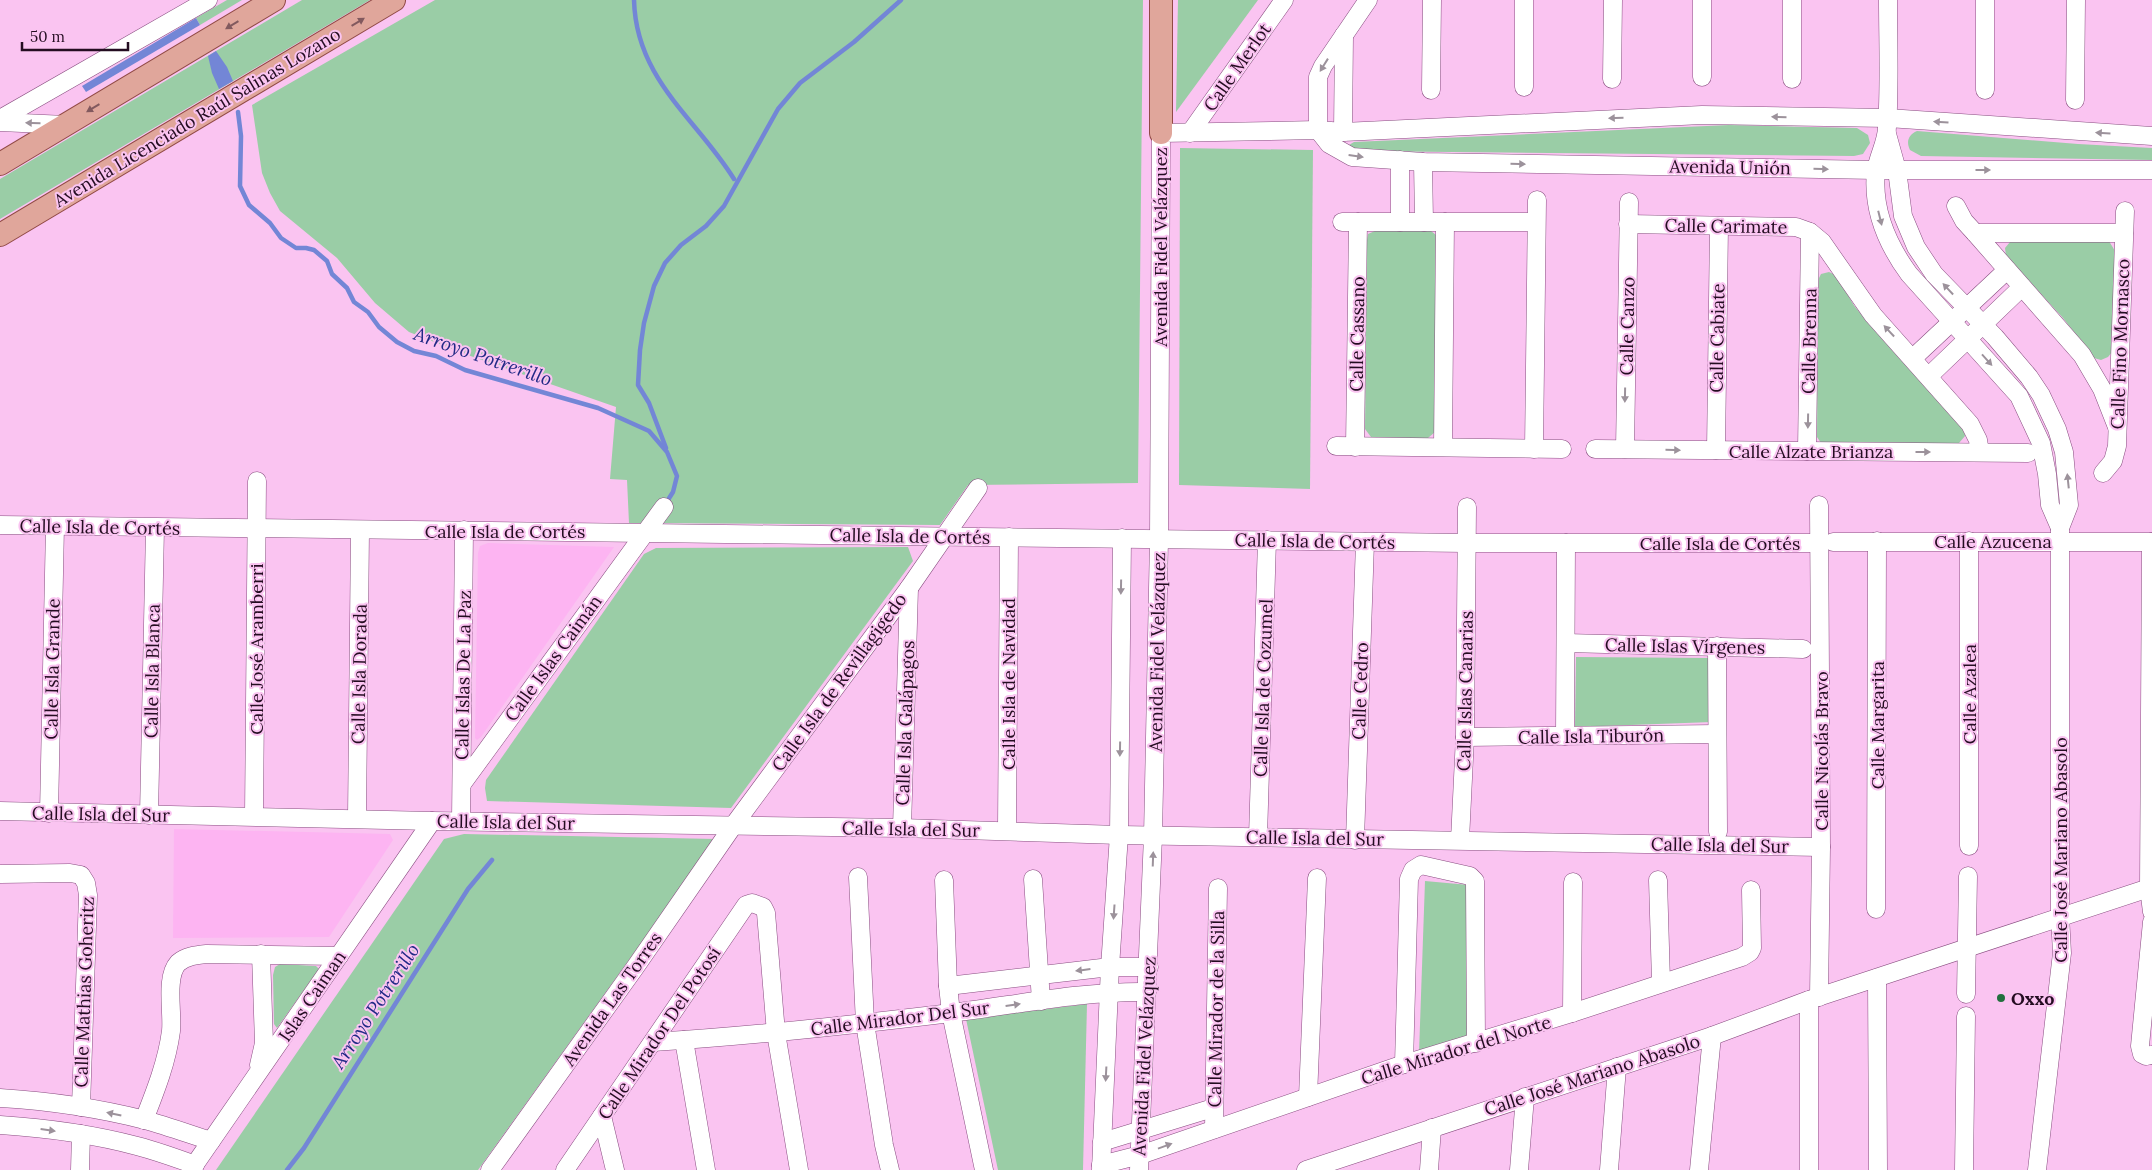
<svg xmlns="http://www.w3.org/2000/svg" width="2152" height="1170" viewBox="0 0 2152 1170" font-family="Lora,serif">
<rect width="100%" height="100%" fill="#fac4f1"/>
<g fill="#fdb4f2">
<path d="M488,543L614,547L481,737L477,740L475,738L478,553L480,546Z"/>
<path d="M174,829L390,834L393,840L329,937L173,938Z"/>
</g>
<g fill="#9acda6">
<path d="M227,0H242L200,25L196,18Z"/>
<path d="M302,0H370L0,219V179Z"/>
<path d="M435,0H1143L1138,483L968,485L940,525L629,523L627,480L610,479L616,407L462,353L409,332L375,303L337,258L280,211L270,193L262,173L252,105Z"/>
<path d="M1178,0H1258L1176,112Z"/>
<path d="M1729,125L1857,128L1868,135L1870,143L1863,154L1854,156L1352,151L1349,148V145L1354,142Z"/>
<path d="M1917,131L2078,144L2152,148V160L1921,156L1910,150C1906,142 1908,135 1917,131Z"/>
<path d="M1180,148L1313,150L1310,489L1179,485Z"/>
<path d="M1377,230L1431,231L1436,235L1435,432L1428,438H1374L1371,437L1365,429L1367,240L1368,234Z"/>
<path d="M2109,241L2115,251L2112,352L2108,357L2101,360L2094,358L2063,318L2006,256L2005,248L2010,242Z"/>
<path d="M1829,272C1841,276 1848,298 1856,308C1890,350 1928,388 1964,428L1965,436L1959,443H1821L1817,437L1818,280L1821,274Z"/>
<path d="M908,547L913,561L731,808L487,801L485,788L486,780L644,554L656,548Z"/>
<path d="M1576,657L1711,658L1712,722L1575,727Z"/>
<path d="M464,834L716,839L478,1170H216L444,839Z"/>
<path d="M1425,881L1469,885V1035L1419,1053Z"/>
<path d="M280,964L316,966L319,969L277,1028L274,1024L273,975L275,967Z"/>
<path d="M1087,1004L1083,1170H998L966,1019Z"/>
</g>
<g fill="#7386d6">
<path d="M196,18L200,25L86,92L82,86Z"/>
<path d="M216,51L227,67L233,81L219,89L212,73L208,56Z"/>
</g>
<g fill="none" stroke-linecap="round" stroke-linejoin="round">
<g stroke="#7386d6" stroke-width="4.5">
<path d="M634,0C636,80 697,119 734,179"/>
<path d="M238,112L241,136L240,186L249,205L270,223L281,238L296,248H306L314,250L327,261L332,274L347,288L354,302L368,312L379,327L397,342L414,351L436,356L465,370L598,408L649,431L667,452L677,476L673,492L666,503"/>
<path d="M666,448L649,403L638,385L640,350L644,323L654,286L665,263L681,245L706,226L724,206L778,109L800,83L854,42L901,0"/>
<path d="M287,1170L304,1148L468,889L492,860"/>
</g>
<defs>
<g id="minor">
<path d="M1368,0L1323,66L1318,77V130L1329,144L1352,157L1423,162L1876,170H2152"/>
<path d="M1524,0V87"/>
<path d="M1702,0V77"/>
<path d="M1792,0V79"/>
<path d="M1888,0C1888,42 1890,85 1887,127C1887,142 1878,156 1876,171C1872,209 1887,244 1909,274L2019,396L2041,443L2047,474L2050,505L2060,528"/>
<path d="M1985,0V90"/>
<path d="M1612,79L1613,0"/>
<path d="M1431,90L1432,0"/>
<path d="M2075,100L2076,0"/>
<path d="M0,119L208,0"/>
<path d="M0,122L66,125"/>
<path d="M1343,132L1344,35"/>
<path d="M1190,133L1284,0"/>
<path d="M1887,134L1897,170L1903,216L1916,247L1934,274L1995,337L2029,377L2041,395L2057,429L2064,452L2069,505L2060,528V916L2062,953L2037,1170"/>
<path d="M1423,162L1424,222"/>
<path d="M1956,206L1964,221L1975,233L2082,355L2102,389L2117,427"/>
<path d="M1342,222H1536"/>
<path d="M1400,222V160"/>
<path d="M1628,224L1796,227L1810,232L1822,242L1873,315L1970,424L1978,440L1980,452"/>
<path d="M1975,233H2124"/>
<path d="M1913,358L2007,270"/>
<path d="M1929,376L2022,287"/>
<path d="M1336,446L1562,449"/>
<path d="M1355,447L1358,222"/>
<path d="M1443,447L1445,222"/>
<path d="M1534,449L1537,200"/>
<path d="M1595,449L2028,453"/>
<path d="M1625,449L1629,202"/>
<path d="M1716,450L1719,226"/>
<path d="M1807,451L1810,232"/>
<path d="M2103,473L2113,461L2117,446L2125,211"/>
<path d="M1819,505L1821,847L1819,997"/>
<path d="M0,525L1466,543H1819"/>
<path d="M1833,542H2152"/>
<path d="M2151,542L2149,888L2152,912"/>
<path d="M1566,643L1803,649"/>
<path d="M1717,646L1718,832"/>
<path d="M1565,736L1566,543"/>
<path d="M1465,737L1717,734"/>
<path d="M462,784L664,507"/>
<path d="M0,811L432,821L902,828L1119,835L1821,847"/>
<path d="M49,813L55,526"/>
<path d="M149,815L155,528"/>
<path d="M254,816L257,481"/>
<path d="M357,818L360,530"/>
<path d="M461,821L464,530"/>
<path d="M902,828L909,588"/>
<path d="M1007,830L1009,537"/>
<path d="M1258,837L1267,540"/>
<path d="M1355,840L1365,542"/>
<path d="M1460,840L1465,737L1467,507"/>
<path d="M1969,846V541"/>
<path d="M0,874L70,873L81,875L86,883L88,895L81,1107"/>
<path d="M858,877L865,1023L884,1145L890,1170"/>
<path d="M1033,879L1041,1001"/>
<path d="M944,880L948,986L951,1013L984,1170"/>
<path d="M1658,880L1661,982"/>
<path d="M1876,909L1877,541"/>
<path d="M2152,922L2140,1046L2142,1054L2146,1056L2152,1055"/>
<path d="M1877,978L1878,1170"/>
<path d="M948,986L1110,967H1149"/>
<path d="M1966,994L1968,876"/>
<path d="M1809,1000V1170"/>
<path d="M1572,1013L1573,882"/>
<path d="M684,1040L706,1170"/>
<path d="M653,1042C753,1036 852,1025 951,1013C1016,1005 1081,991 1147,992"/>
<path d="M1404,1064L1409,879L1413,870L1421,865L1470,876L1475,881L1476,1043"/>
<path d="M259,1065L264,1043L261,954"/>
<path d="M1308,1097L1317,878"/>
<path d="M0,1098C49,1101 98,1108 145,1120C167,1126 189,1134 211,1141"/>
<path d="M602,1116L615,1170"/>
<path d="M144,1120C155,1092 167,1062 171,1031C173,1013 165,977 178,963C186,956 197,955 207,954L339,956"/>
<path d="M0,1125C46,1128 92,1134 137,1146C156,1151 176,1158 195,1165"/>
<path d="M1214,1129L1218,888"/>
<path d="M1102,1142L1213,1108"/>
<path d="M1101,1165L1140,1155L1404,1064L1572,1013L1742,957L1750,952L1752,948L1751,890"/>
<path d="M80,1170L81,1134"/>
<path d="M191,1170L432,821"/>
<path d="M490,1170L634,969L733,826L909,588L978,488"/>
<path d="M565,1170L746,905L752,903L763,907L766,913L776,1033L799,1170"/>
<path d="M1101,1170L1110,967L1119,835L1122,538"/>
<path d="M1139,1170L1153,836L1159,539L1161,133L1318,130L1343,132L1702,115L1888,118L2152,136"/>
<path d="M1306,1170L1712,1036L1809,1000L2152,887"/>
<path d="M1429,1170L1432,1128"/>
<path d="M1519,1170L1525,1097"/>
<path d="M1609,1170L1617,1067"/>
<path d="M1699,1170L1712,1036"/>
<path d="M1964,1170L1966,1016"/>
</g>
<g id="major">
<path d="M1161,133V0"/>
<path d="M0,164L274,0"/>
<path d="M0,235L394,0"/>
</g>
</defs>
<use href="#minor" stroke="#894e81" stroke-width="19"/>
<use href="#major" stroke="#914a45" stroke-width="24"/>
<use href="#minor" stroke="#fff" stroke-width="18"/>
<use href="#major" stroke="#e0a69b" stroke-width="22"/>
</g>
<defs><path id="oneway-solid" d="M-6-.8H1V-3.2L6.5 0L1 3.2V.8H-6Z" transform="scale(1.25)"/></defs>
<g fill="#82595e">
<use href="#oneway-solid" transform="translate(358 22) rotate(-31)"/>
<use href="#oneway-solid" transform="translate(232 25) rotate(149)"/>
<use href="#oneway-solid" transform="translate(93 108) rotate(149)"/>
</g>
<g fill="#9c929b">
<use href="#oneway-solid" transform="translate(1324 65) rotate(122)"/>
<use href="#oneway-solid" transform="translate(1779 117) rotate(-179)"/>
<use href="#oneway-solid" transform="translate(1616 118) rotate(178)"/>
<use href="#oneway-solid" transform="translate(1941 122) rotate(-176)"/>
<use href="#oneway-solid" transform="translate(33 123) rotate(-178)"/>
<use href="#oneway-solid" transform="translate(2103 133) rotate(-176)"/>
<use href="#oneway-solid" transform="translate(1356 156) rotate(8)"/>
<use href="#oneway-solid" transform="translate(1518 164) rotate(1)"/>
<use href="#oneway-solid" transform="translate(1821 169) rotate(1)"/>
<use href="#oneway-solid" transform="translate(1983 170)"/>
<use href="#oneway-solid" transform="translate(1880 218) rotate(76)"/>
<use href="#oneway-solid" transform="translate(1948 289) rotate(-133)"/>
<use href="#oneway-solid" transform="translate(1889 331) rotate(-133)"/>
<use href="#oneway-solid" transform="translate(1987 360) rotate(48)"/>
<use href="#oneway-solid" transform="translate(1625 395) rotate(91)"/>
<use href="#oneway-solid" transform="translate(1808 421) rotate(91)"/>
<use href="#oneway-solid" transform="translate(1673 450) rotate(1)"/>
<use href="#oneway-solid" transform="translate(1923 452)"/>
<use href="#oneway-solid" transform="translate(2068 481) rotate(-96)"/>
<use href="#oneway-solid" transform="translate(1121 587) rotate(91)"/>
<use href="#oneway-solid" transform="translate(1120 749) rotate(91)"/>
<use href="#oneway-solid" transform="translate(1153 859) rotate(-88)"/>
<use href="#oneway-solid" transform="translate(1114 912) rotate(94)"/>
<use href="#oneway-solid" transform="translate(1083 970) rotate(173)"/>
<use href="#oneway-solid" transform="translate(1013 1005) rotate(-8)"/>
<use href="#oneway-solid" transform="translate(1106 1074) rotate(93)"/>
<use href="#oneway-solid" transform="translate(114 1114) rotate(-168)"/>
<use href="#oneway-solid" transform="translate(48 1130) rotate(8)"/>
<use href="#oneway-solid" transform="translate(1165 1146) rotate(-20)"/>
</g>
<circle fill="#216f3e" stroke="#fac4f1" stroke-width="2" cx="2001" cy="998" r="5"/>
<g text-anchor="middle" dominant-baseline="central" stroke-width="4" stroke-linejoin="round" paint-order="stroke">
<g font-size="18" fill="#240c21" stroke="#fac4f1">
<text transform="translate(1237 67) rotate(-55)">Calle Merlot</text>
<text transform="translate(197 117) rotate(-31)">Avenida Licenciado Raúl Salinas Lozano</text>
<text transform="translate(1730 167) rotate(1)">Avenida Unión</text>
<text transform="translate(1726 226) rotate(1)">Calle Carimate</text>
<text transform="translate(1160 247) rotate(-90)">Avenida Fidel Velázquez</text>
<text transform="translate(1627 326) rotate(-89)">Calle Canzo</text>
<text transform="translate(1357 334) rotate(-89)">Calle Cassano</text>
<text transform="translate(1717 338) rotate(-89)">Calle Cabiate</text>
<text transform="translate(1809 341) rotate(-89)">Calle Brenna</text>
<text transform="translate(2120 344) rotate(-88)">Calle Fino Mornasco</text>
<text x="1811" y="451">Calle Alzate Brianza</text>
<text transform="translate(100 527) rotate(1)">Calle Isla de Cortés</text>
<text x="505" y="531">Calle Isla de Cortés</text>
<text transform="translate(910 536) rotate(1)">Calle Isla de Cortés</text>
<text transform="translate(1315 541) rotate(1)">Calle Isla de Cortés</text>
<text x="1993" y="541">Calle Azucena</text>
<text x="1720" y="543">Calle Isla de Cortés</text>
<text transform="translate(1685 646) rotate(1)">Calle Islas Vírgenes</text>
<text transform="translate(256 649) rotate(-90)">Calle José Aramberri</text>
<text transform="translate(1157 652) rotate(-89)">Avenida Fidel Velázquez</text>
<text transform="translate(553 658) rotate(-54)">Calle Islas Caimán</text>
<text transform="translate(52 669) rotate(-89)">Calle Isla Grande</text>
<text transform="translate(152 671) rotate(-89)">Calle Isla Blanca</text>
<text transform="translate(359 674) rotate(-89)">Calle Isla Dorada</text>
<text transform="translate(463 675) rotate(-89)">Calle Islas De La Paz</text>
<text transform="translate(839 682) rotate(-54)">Calle Isla de Revillagigedo</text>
<text transform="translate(1008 684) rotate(-90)">Calle Isla de Navidad</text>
<text transform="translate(1263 688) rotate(-88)">Calle Isla de Cozumel</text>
<text transform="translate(1360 691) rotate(-88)">Calle Cedro</text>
<text transform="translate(1465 691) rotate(-89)">Calle Islas Canarias</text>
<text transform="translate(1969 694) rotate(-90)">Calle Azalea</text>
<text transform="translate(905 723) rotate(-88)">Calle Isla Galápagos</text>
<text transform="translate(1877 725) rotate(-90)">Calle Margarita</text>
<text transform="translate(1591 736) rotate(-1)">Calle Isla Tiburón</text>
<text transform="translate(1821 751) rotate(-90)">Calle Nicolás Bravo</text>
<text transform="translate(101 814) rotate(1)">Calle Isla del Sur</text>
<text transform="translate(506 822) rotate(1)">Calle Isla del Sur</text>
<text transform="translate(911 829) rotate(1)">Calle Isla del Sur</text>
<text transform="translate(1315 838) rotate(1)">Calle Isla del Sur</text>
<text transform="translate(1720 845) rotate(1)">Calle Isla del Sur</text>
<text transform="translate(2060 850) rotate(-90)">Calle José Mariano Abasolo</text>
<text transform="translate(84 992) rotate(-88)">Calle Mathias Goheritz</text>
<text transform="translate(312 996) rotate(-56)">Islas Caiman</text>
<text transform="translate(612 999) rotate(-55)">Avenida Las Torres</text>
<text transform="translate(1216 1009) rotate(-89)">Calle Mirador de la Silla</text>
<text transform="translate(900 1018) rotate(-7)">Calle Mirador Del Sur</text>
<text transform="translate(659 1033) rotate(-56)">Calle Mirador Del Potosí</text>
<text transform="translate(1456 1050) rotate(-17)">Calle Mirador del Norte</text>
<text transform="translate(1144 1056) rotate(-87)">Avenida Fidel Velázquez</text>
<text transform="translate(1592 1075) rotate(-18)">Calle José Mariano Abasolo</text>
</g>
<g font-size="18" font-weight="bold" fill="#240c21" stroke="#fac4f1" text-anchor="start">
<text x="2011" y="998">Oxxo</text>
</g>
<g font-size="19" font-style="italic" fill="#222985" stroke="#fac4f1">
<text transform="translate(483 356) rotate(19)">Arroyo Potrerillo</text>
<text transform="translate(375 1006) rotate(-57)">Arroyo Potrerillo</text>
</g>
</g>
<path d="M22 42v8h106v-8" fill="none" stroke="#240c21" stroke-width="2.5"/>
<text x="30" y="42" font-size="15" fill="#240c21" stroke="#fac4f1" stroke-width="4" paint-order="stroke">50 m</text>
</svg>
